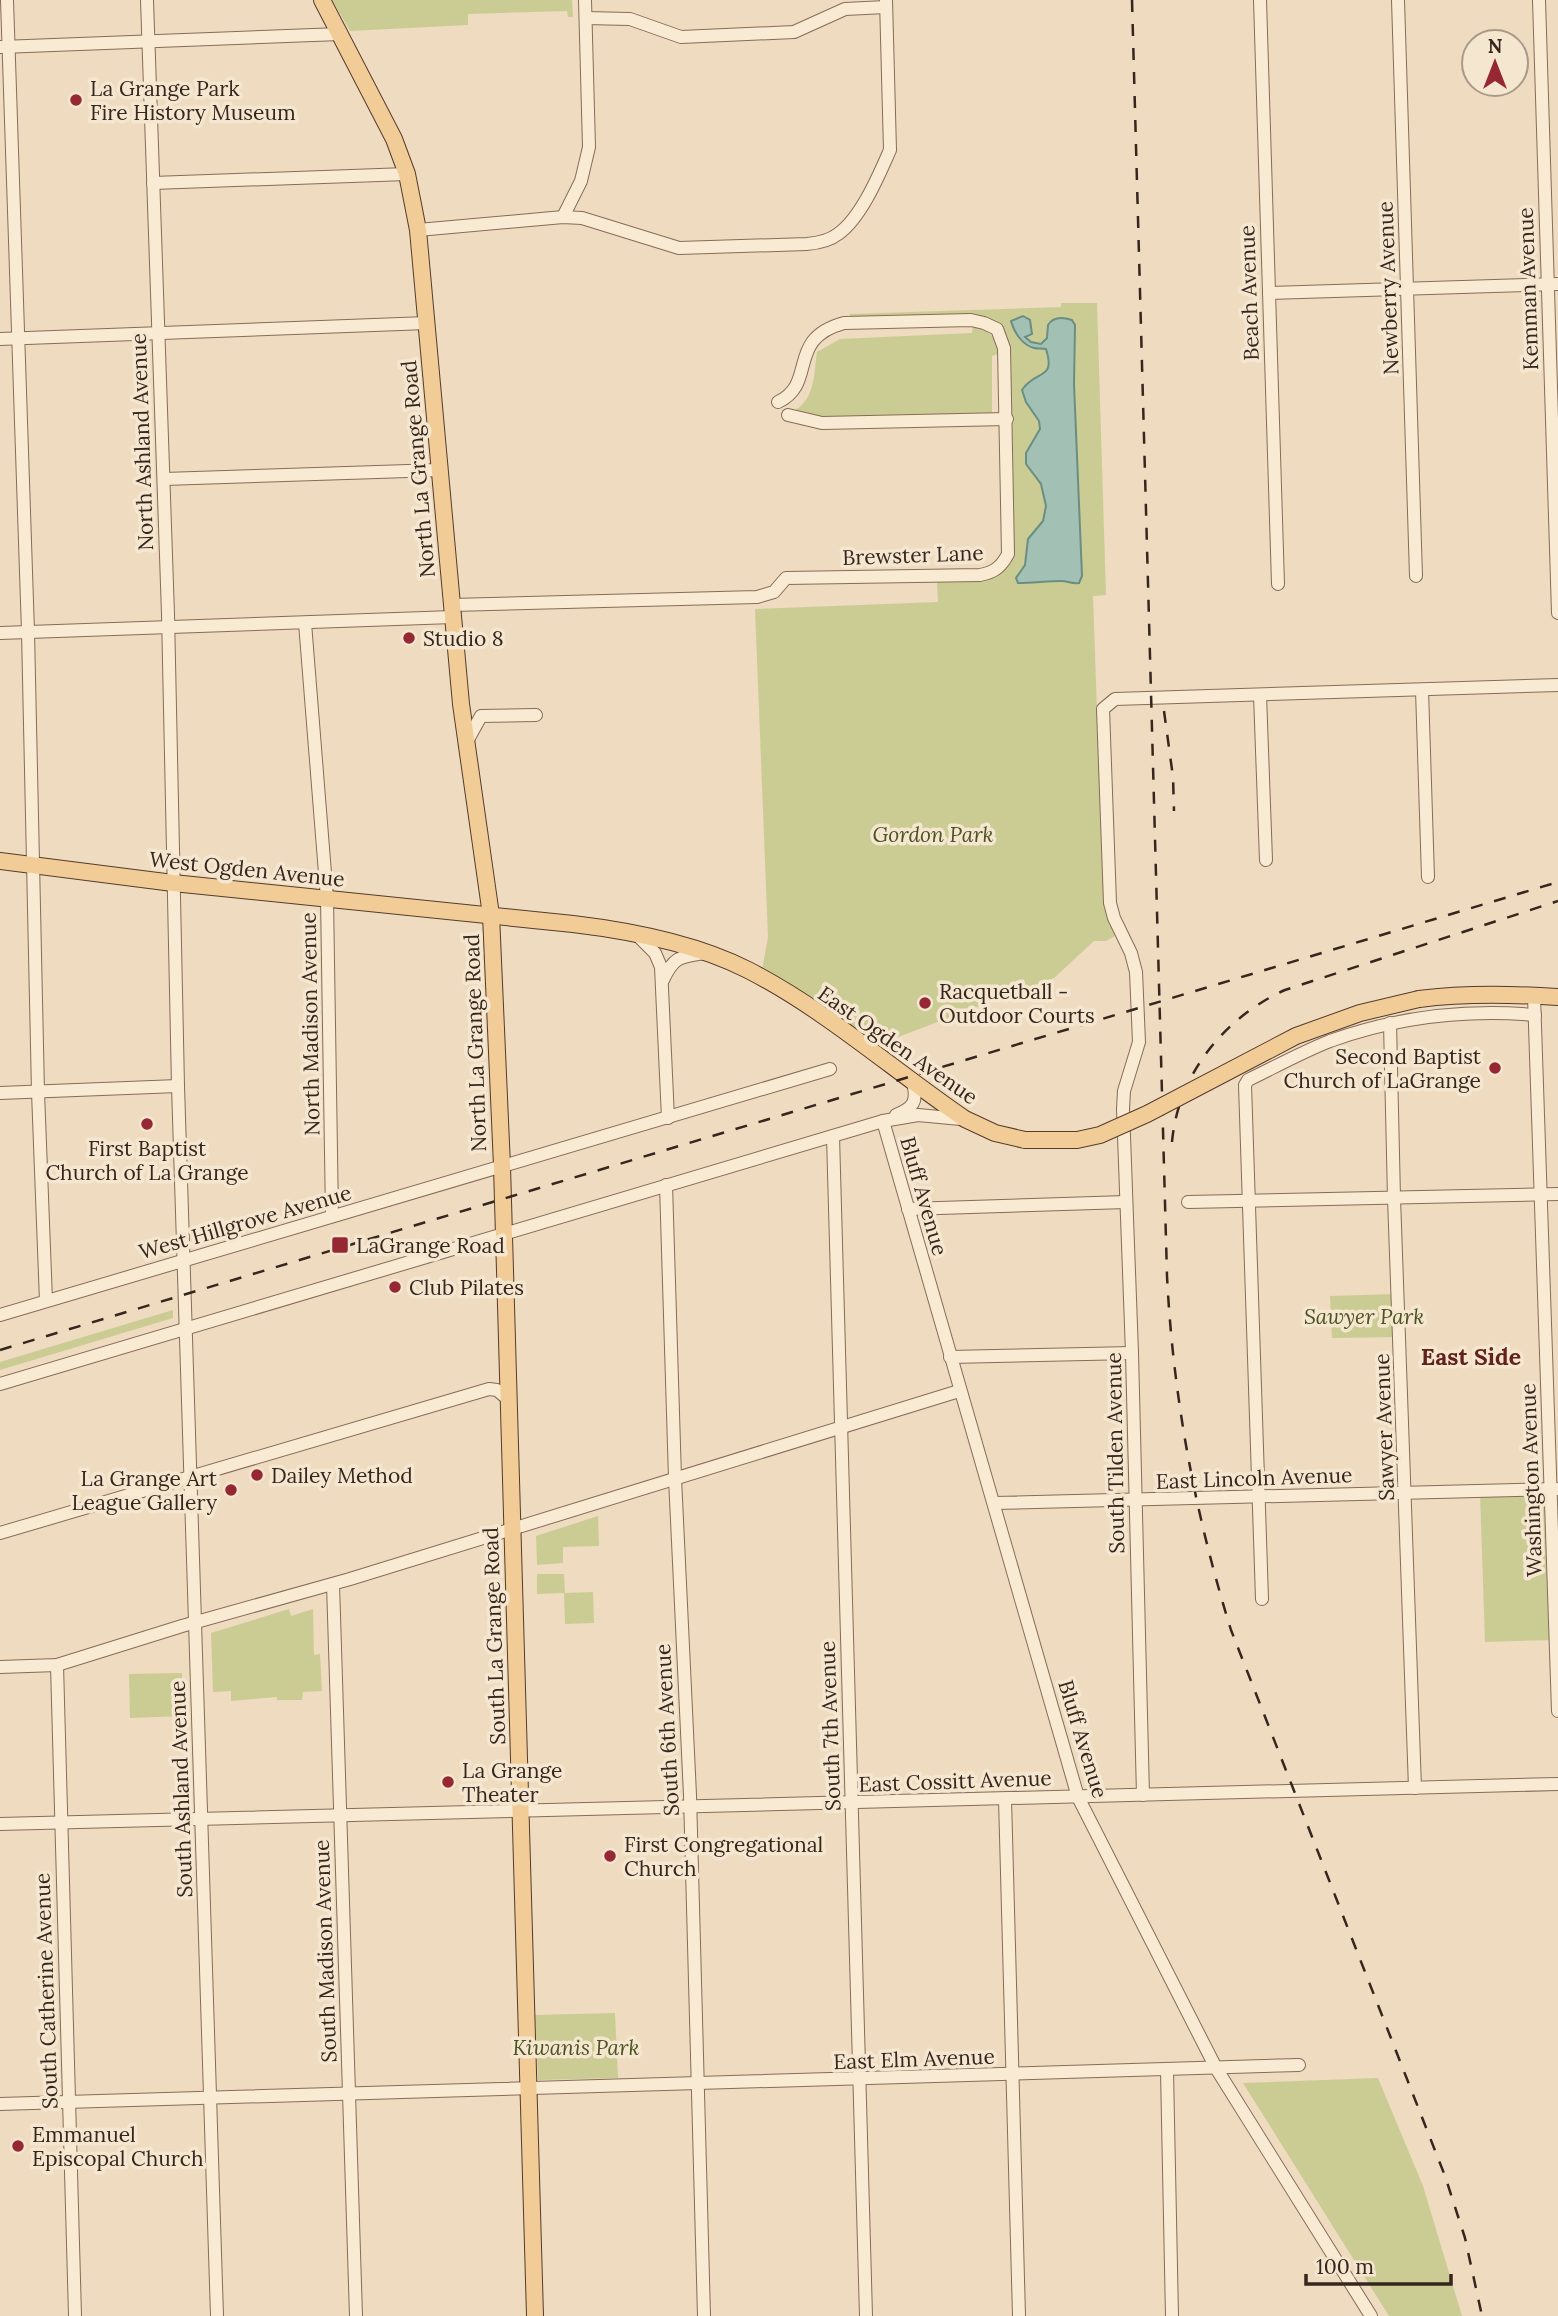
<svg xmlns="http://www.w3.org/2000/svg" width="1558" height="2316" viewBox="0 0 1558 2316" font-family="Lora,serif">
<rect width="100%" height="100%" fill="#eedbc0"/>
<g fill="#cbcc94">
<path d="M332,0H572L573,17H568L567,11L468,14V25L350,31Z"/>
<path d="M1061,303H1097L1106,595L1093,596L1103,883L1105,907L1117,935L1106,941H1094L1054,978L869,1048L761,976L768,937L755,609L938,602L937,582C977,581 1007,590 1014,541L1009,350C1001,334 997,319 977,315L850,319V314L1061,307Z"/>
<path d="M973,326C988,330 998,337 998,354L992,356V413L823,418L805,416L795,410C815,399 814,373 817,352L840,339L972,333Z"/>
<path d="M1396,1294L1398,1337L1332,1338L1330,1296Z"/>
<path d="M173,1310V1318L0,1370V1362Z"/>
<path d="M1549,1491L1554,1640L1485,1642L1480,1493Z"/>
<path d="M598,1516L599,1546L563,1547V1563L537,1565L536,1536Z"/>
<path d="M537,1574H564L565,1593L593,1592L594,1623L565,1624L564,1593L537,1594Z"/>
<path d="M289,1609L291,1616L313,1609L314,1655L320,1654L322,1691L303,1692L302,1700H277V1697L231,1701V1691L213,1692L211,1633Z"/>
<path d="M182,1673L183,1716L130,1718L129,1674Z"/>
<path d="M615,2013L618,2078L538,2080L535,2015Z"/>
<path d="M1378,2078L1423,2186L1462,2316H1389L1243,2083Z"/>
</g>
<path fill="#a3c0b4" stroke="#6a8e81" stroke-width="2" d="M1023,316L1030,320L1032,334L1025,337L1031,342L1041,344L1047,338L1048,325C1053,317 1063,317 1072,320L1075,325L1074,384L1082,576L1079,583C1072,584 1067,581 1062,581C1047,581 1033,583 1018,583L1016,578L1025,565L1028,539L1043,521L1046,506L1041,484L1026,464V453L1040,429L1039,421L1026,402L1022,390C1036,369 1056,381 1046,349C1042,348 1038,349 1034,348C1022,345 1014,332 1011,321Z"/>
<g fill="none" stroke-linecap="round" stroke-linejoin="round">
<defs>
<g id="minor">
<path d="M7,0L28,632L38,1092L46,1301"/>
<path d="M147,0L168,614L178,1086L217,2316"/>
<path d="M1260,0L1278,584"/>
<path d="M1398,0L1416,576"/>
<path d="M1539,0L1558,613"/>
<path d="M586,18L630,19L681,37L794,32L845,9L886,7"/>
<path d="M1,47L340,34"/>
<path d="M153,183L407,174"/>
<path d="M563,217L581,181L589,147L585,0"/>
<path d="M418,230L563,217L582,218L679,248L807,244C818,243 829,241 838,234C861,218 879,175 890,150L886,0"/>
<path d="M1269,293L1558,284"/>
<path d="M0,339L427,323"/>
<path d="M788,415L822,423L1007,419"/>
<path d="M164,479L439,470"/>
<path d="M452,605L757,597L774,592L786,578L980,575C995,572 1001,567 1008,554L1004,348L997,329L984,323L971,320L844,323C785,339 818,383 778,402"/>
<path d="M305,623L327,898L332,1216"/>
<path d="M0,633L453,617"/>
<path d="M1422,690L1428,877"/>
<path d="M1260,695L1266,860"/>
<path d="M466,743L481,716L536,715"/>
<path d="M636,934L655,953L661,967L668,1118"/>
<path d="M663,980C674,956 680,957 705,953"/>
<path d="M1534,996L1558,1711"/>
<path d="M1390,1023L1394,1198L1415,1788"/>
<path d="M0,1093L178,1086"/>
<path d="M896,1115C913,1108 918,1102 913,1083"/>
<path d="M883,1121L1078,1797L1216,2068L1371,2316"/>
<path d="M833,1136L866,2316"/>
<path d="M666,1185L675,1478L690,1795L704,2316"/>
<path d="M1188,1202L1558,1194"/>
<path d="M908,1209L1126,1202"/>
<path d="M0,1315L830,1069"/>
<path d="M950,1357L1132,1353"/>
<path d="M0,1384L883,1121L918,1115L961,1119"/>
<path d="M994,1503L1557,1489"/>
<path d="M0,1533L489,1389L497,1390L509,1400"/>
<path d="M333,1584L356,2316"/>
<path d="M1262,1599L1245,1085L1248,1080C1275,1067 1302,1052 1330,1041C1397,1017 1465,1009 1535,1015"/>
<path d="M57,1665L75,2316"/>
<path d="M0,1667L57,1665L182,1626L350,1579L959,1391"/>
<path d="M1143,1795L1132,1353L1123,1109L1124,1091L1139,1042L1136,972L1131,953L1114,918L1110,903L1103,709L1115,699L1558,685"/>
<path d="M1005,1799L1019,2316"/>
<path d="M0,1824L1558,1784"/>
<path d="M1167,2071L1172,2316"/>
<path d="M0,2104L1299,2065"/>
</g>
<g id="major">
<path d="M322,0L394,139L407,174L418,230L461,704L491,915L502,1166L535,2316"/>
<path d="M0,861L173,883L573,924C632,931 695,943 748,970C826,1010 893,1070 965,1119L995,1133L1025,1140"/>
<path d="M1419,999C1465,993 1511,994 1558,997"/>
</g>
</defs>
<use href="#minor" stroke="#876c58" stroke-width="14"/>
<use href="#major" stroke="#543b2c" stroke-width="18"/>
<use href="#minor" stroke="#f9ead3" stroke-width="12"/>
<use href="#major" stroke="#f2cc97" stroke-width="16"/>
<g stroke="#36261d" stroke-width="2.5" stroke-dasharray="12 12" stroke-linecap="butt">
<path d="M1132,0L1167,1276C1173,1397 1195,1514 1231,1630L1445,2176L1465,2238L1482,2316"/>
<path d="M1164,711L1173,777L1174,811"/>
<path d="M1172,1142C1178,1074 1225,1017 1285,990L1558,901"/>
<path d="M0,1350L1558,882"/>
</g>
<defs>
<path id="major-bridge" d="M1025,1140H1077L1100,1135L1147,1114L1296,1036L1360,1013L1419,999"/>
</defs>
<use href="#major-bridge" stroke="#543b2c" stroke-width="18" stroke-linecap="butt"/>
<use href="#major-bridge" stroke="#f2cc97" stroke-width="16"/>
</g>
<g fill="#962834" stroke="#f5e6d0" stroke-width="2.5">
<circle cx="76" cy="100" r="7"/>
<circle cx="409" cy="638" r="7"/>
<circle cx="925" cy="1003" r="7"/>
<circle cx="1495" cy="1068" r="7"/>
<circle cx="147" cy="1124" r="7"/>
<rect x="331" y="1236" width="18" height="18" rx="3.5"/>
<circle cx="395" cy="1287" r="7"/>
<circle cx="257" cy="1475" r="7"/>
<circle cx="231" cy="1490" r="7"/>
<circle cx="448" cy="1782" r="7"/>
<circle cx="610" cy="1856" r="7"/>
<circle cx="18" cy="2146" r="7"/>
</g>
<g text-anchor="middle" dominant-baseline="central" stroke-width="7" stroke-linejoin="round" paint-order="stroke">
<g font-size="21" fill="#36261d" stroke="#f5e6d0" text-anchor="start">
<text x="90" y="88">La Grange Park<tspan x="90" dy="24">Fire History Museum</tspan></text>
<text x="423" y="638">Studio 8</text>
<text x="939" y="991">Racquetball -<tspan x="939" dy="24">Outdoor Courts</tspan></text>
<text x="1481" y="1056" text-anchor="end">Second Baptist<tspan x="1481" dy="24">Church of LaGrange</tspan></text>
<text x="147" y="1148" text-anchor="middle">First Baptist<tspan x="147" dy="24">Church of La Grange</tspan></text>
<text x="356" y="1245">LaGrange Road</text>
<text x="409" y="1287">Club Pilates</text>
<text x="271" y="1475">Dailey Method</text>
<text x="217" y="1478" text-anchor="end">La Grange Art<tspan x="217" dy="24">League Gallery</tspan></text>
<text x="462" y="1770">La Grange<tspan x="462" dy="24">Theater</tspan></text>
<text x="624" y="1844">First Congregational<tspan x="624" dy="24">Church</tspan></text>
<text x="32" y="2134">Emmanuel<tspan x="32" dy="24">Episcopal Church</tspan></text>
</g>
<g font-size="21" fill="#36261d" stroke="#f5e6d0">
<text transform="translate(1388 288) rotate(-92)">Newberry Avenue</text>
<text transform="translate(1528 289) rotate(-92)">Kemman Avenue</text>
<text transform="translate(1249 293) rotate(-92)">Beach Avenue</text>
<text transform="translate(142 442) rotate(-92)">North Ashland Avenue</text>
<text transform="translate(418 469) rotate(-95)">North La Grange Road</text>
<text transform="translate(913 555) rotate(-2)">Brewster Lane</text>
<text transform="translate(247 869) rotate(6)">West Ogden Avenue</text>
<text transform="translate(310 1024) rotate(-91)">North Madison Avenue</text>
<text transform="translate(475 1043) rotate(-92)">North La Grange Road</text>
<text transform="translate(898 1045) rotate(35)">East Ogden Avenue</text>
<text transform="translate(924 1196) rotate(74)">Bluff Avenue</text>
<text transform="translate(245 1222) rotate(-16)">West Hillgrove Avenue</text>
<text transform="translate(1384 1427) rotate(-92)">Sawyer Avenue</text>
<text transform="translate(1115 1453) rotate(-91)">South Tilden Avenue</text>
<text transform="translate(1254 1478) rotate(-2)">East Lincoln Avenue</text>
<text transform="translate(1531 1480) rotate(-92)">Washington Avenue</text>
<text transform="translate(494 1636) rotate(-92)">South La Grange Road</text>
<text transform="translate(830 1726) rotate(-92)">South 7th Avenue</text>
<text transform="translate(667 1730) rotate(-93)">South 6th Avenue</text>
<text transform="translate(1083 1739) rotate(73)">Bluff Avenue</text>
<text transform="translate(955 1781) rotate(-2)">East Cossitt Avenue</text>
<text transform="translate(181 1789) rotate(-92)">South Ashland Avenue</text>
<text transform="translate(325 1951) rotate(-92)">South Madison Avenue</text>
<text transform="translate(46 1991) rotate(-92)">South Catherine Avenue</text>
<text transform="translate(914 2059) rotate(-2)">East Elm Avenue</text>
</g>
<g font-size="21" font-style="italic" fill="#4c5323" stroke="#f5e6d0">
<text x="933" y="834">Gordon Park</text>
<text x="1364" y="1316">Sawyer Park</text>
<text x="576" y="2047">Kiwanis Park</text>
</g>
<g font-size="23" font-weight="bold" fill="#63231c" stroke="#f5e6d0">
<text x="1471" y="1356">East Side</text>
</g>
</g>
<g transform="translate(1495 63)"><circle r="33" fill="#f5e6d0" stroke="#a99988" stroke-width="2"/>
<path d="M0-5L12 26L0 18L-12 26Z" fill="#962834"/>
<text y="-10" font-size="19" font-weight="bold" text-anchor="middle" fill="#36261d">N</text>
</g>
<path d="M1306 2274v10h145v-10" fill="none" stroke="#36261d" stroke-width="3.5"/>
<text x="1316" y="2274" font-size="21" fill="#36261d" stroke="#f5e6d0" stroke-width="5" paint-order="stroke">100 m</text>
</svg>
